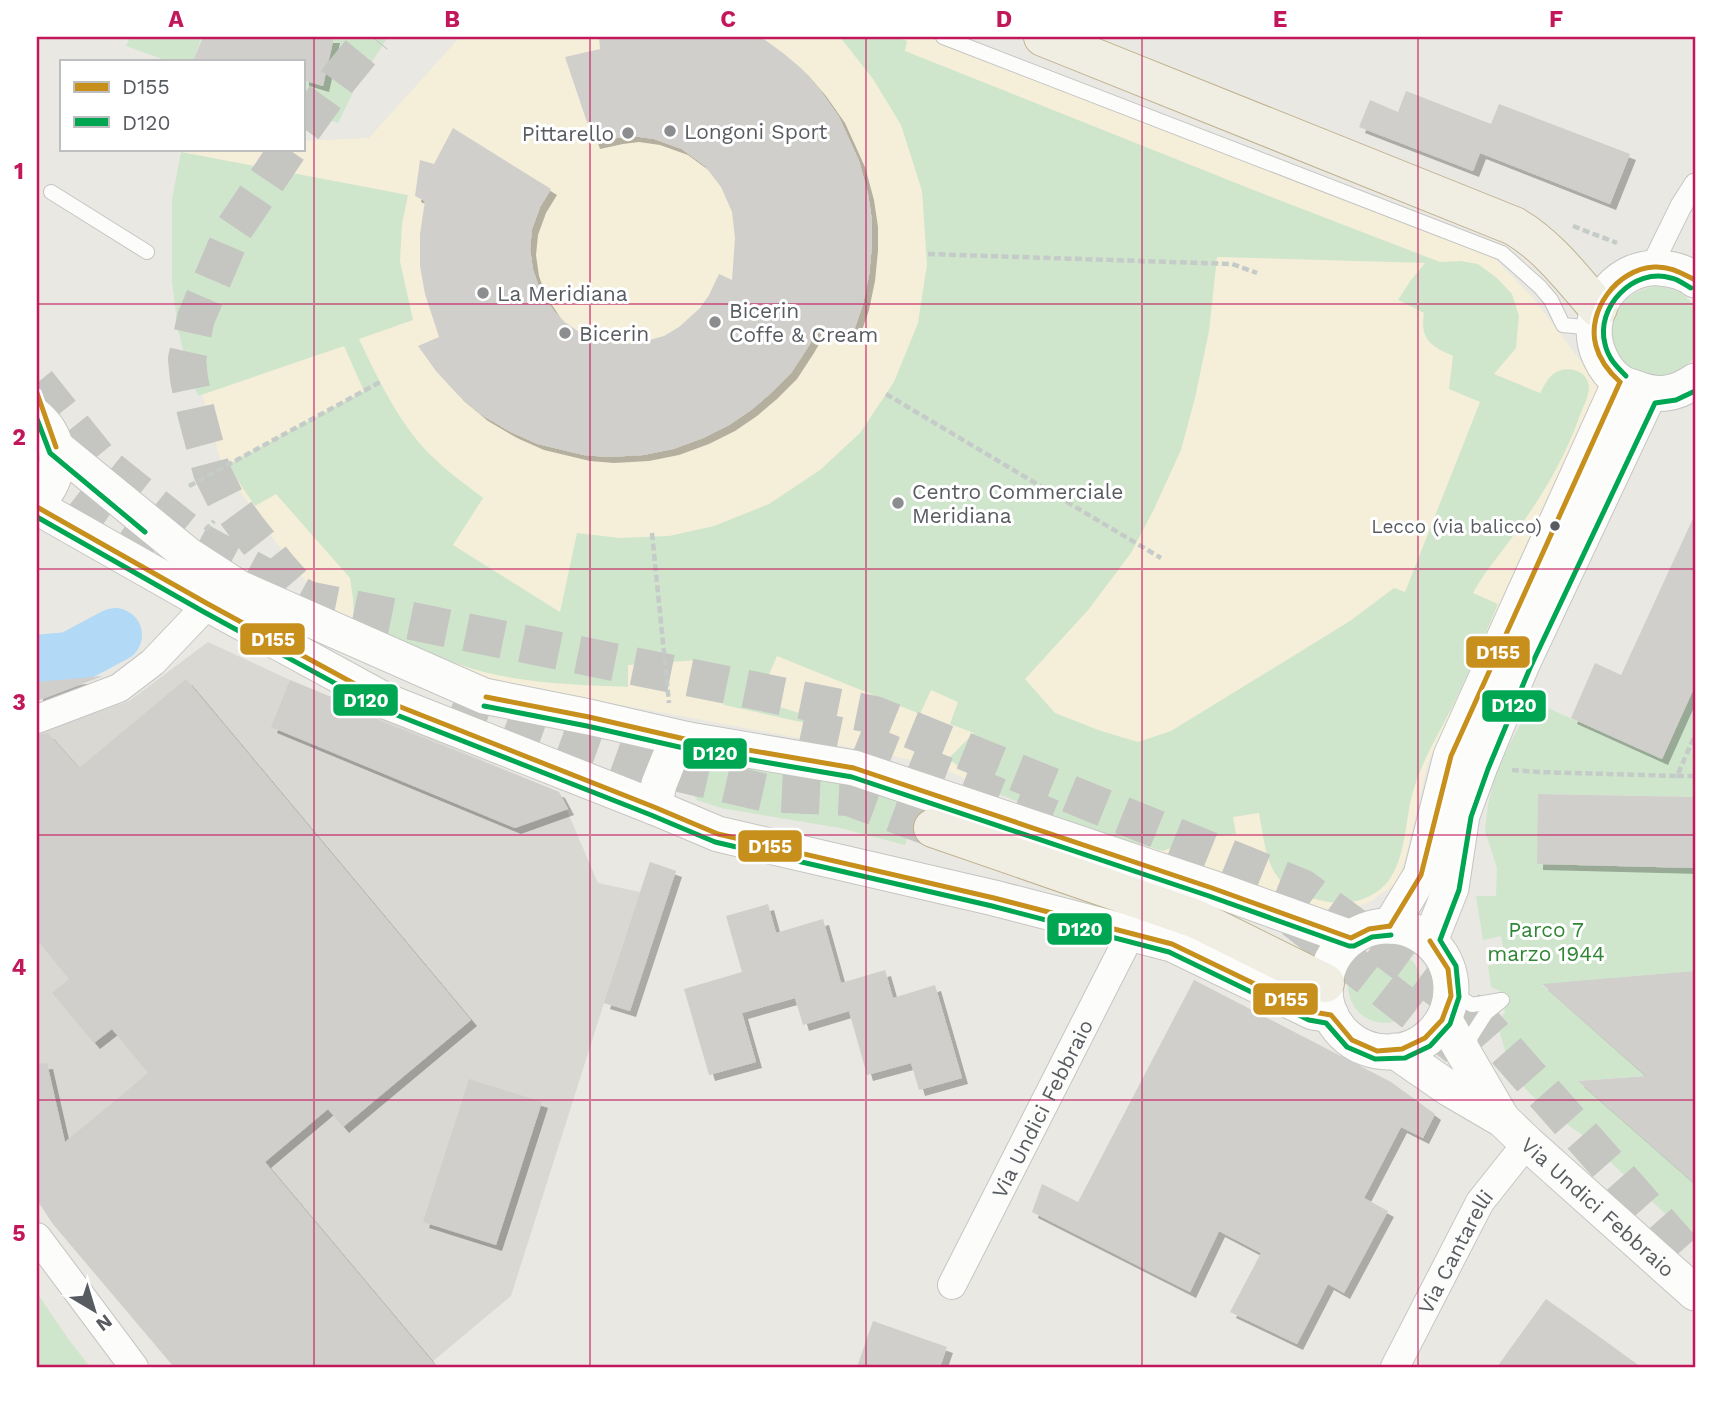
<svg xmlns="http://www.w3.org/2000/svg" width="1732" height="1404" viewBox="0 0 1732 1404" font-family="'Work Sans',sans-serif">
<defs>
<filter id="shadow"><feDropShadow dx="6" dy="6" stdDeviation="0" flood-color="#0004"/></filter>
</defs>
<rect width="100%" height="100%" fill="#e9e8e2"/>
<path fill="#f5efd9" d="M460,37H933L1113,110L1491,255L1534,299L1600,387L1428,763L1405,860L1397,883L1371,901L1346,912L1320,909L1114,844L934,765L870,751L594,700L451,670L325,607L275,541L222,465L186,335L180,149H303V141L369,138Z"/>
<path fill="#dad8d3" d="M208,642L290,680L559,792L598,883L640,892L650,862L676,871L630,1011L604,1003L511,1296L426,1367H174L53,1224L37,1200V733L129,701Z"/>
<g fill="#cfe6cc" fill-rule="evenodd">
<path d="M130,37H202L193,61H168L126,46Z"/>
<path d="M334,37H388L356,86L338,123L303,111V80L323,86Z"/>
<path d="M840,37H896L907,41L905,51L1256,191L1440,262L1460,261L1478,264L1497,278L1512,294L1519,316L1516,348L1494,374L1540,393C1543,388 1547,379 1552,375C1564,364 1588,369 1589,387C1589,397 1582,409 1579,418C1563,462 1541,498 1513,536C1499,556 1485,571 1473,593L1498,604C1485,635 1472,666 1457,697C1441,731 1420,762 1411,799C1405,826 1405,863 1385,885C1366,904 1340,906 1315,899C1267,887 1267,856 1259,813L1233,817L1236,834L1197,838L1163,851L1084,828L991,791L977,778L948,759L974,733L950,724L958,702L931,690L920,714L777,656L758,700L831,723L837,730L724,705L715,668L699,660L628,665V687C571,684 513,684 458,664C426,653 395,637 363,626L354,616L353,599L350,578L276,494L255,506L227,465L364,391L344,346L198,396L190,375L178,331L172,281V199L181,152L408,195L402,224L400,261L413,320L359,339C378,379 402,430 436,460C450,474 467,485 483,498L453,545L560,612L577,533L620,538L669,536L714,526L769,504L820,470L860,433L894,382L918,323L927,264L922,191L901,125L873,79ZM1217,257L1425,263L1411,280L1398,300L1424,313C1420,339 1430,346 1453,356L1449,389L1480,402L1405,592L1394,588L1350,621L1171,731L1138,742L1101,731L1055,713L1025,679L1089,609L1131,553L1154,509L1181,450L1195,398L1209,331Z"/>
<path d="M1656,286C1673,288 1685,293 1695,307V357C1631,423 1566,303 1656,286Z"/>
<path d="M1695,686V797L1539,794L1537,864L1695,868V971L1542,985L1631,1063L1695,1058V1078L1681,1095V1073L1578,1081L1695,1184V1242L1581,1134L1545,1109L1524,1087L1508,1060L1497,1023L1505,1012L1500,991L1491,987L1488,966L1506,962L1501,936L1483,940L1476,896H1496L1497,868L1485,831L1488,804L1498,767L1532,701L1662,759Z"/>
<path d="M710,757C780,770 851,780 918,807L905,845L840,828L721,808L697,800L688,787L689,772L699,760Z"/>
<circle cx="1385" cy="986" r="37"/>
<path d="M37,1293L69,1340L90,1367H37Z"/>
</g>
<g fill="none" stroke-linecap="round" stroke-linejoin="round">
<path stroke="#b2d9f6" stroke-width="54" d="M37,662L70,659L115,635"/>
</g>
<g fill="#d0cfcc" filter="url(#shadow)">
<path d="M203,37H334L323,86L303,80V61H193Z"/>
<path d="M599,37H761L783,53L802,69L820,90L839,117L859,161L868,194L872,221V245L869,275L863,304L852,336L820,326L808,347L791,373L771,393L751,410L729,425L703,438L673,449L643,455L608,457L584,455L538,444L511,432L482,415L458,395L436,371L418,346L439,337L425,294L420,266V234L425,201L415,196L420,160L434,164L453,128L551,189L540,207L532,229L530,249L533,270L540,290L554,311L563,321L582,334L601,340L623,344L642,342L664,336L679,327L700,308L709,295L719,274L732,280L735,238L732,212L721,187L705,166L682,149L654,139L633,136L617,138L594,143L565,57L600,49Z"/>
<path d="M1406,91L1491,124L1499,104L1630,154L1610,204L1480,153L1473,171L1359,127L1370,100L1398,112Z"/>
<path d="M1695,514V686L1662,759L1571,718L1595,663L1621,675Z"/>
<path d="M103,676L37,701V682Z"/>
<path d="M186,679L471,1020L343,1127L328,1109L265,1162L437,1367H174L53,1224L37,1200V1064L47,1063L65,1142L148,1073L112,1029L94,1043L52,993L69,979L37,940V735L48,733L79,768Z"/>
<path d="M290,680L353,706L381,721L559,792L568,809L515,828L271,727Z"/>
<path d="M1538,794L1695,797V868L1537,864Z"/>
<path d="M650,862L676,871L630,1011L604,1003Z"/>
<path d="M768,904L776,933L823,919L841,983L885,970L893,998L935,985L962,1078L919,1090L911,1063L867,1075L849,1011L803,1025L795,998L742,1013L756,1062L709,1075L684,989L742,972L726,916Z"/>
<path d="M1695,971V1184L1578,1081L1646,1076L1542,984Z"/>
<path d="M1194,980L1391,1082L1435,1114L1423,1138L1401,1127L1364,1198L1388,1211L1344,1293L1328,1284L1297,1344L1230,1312L1261,1253L1219,1231L1190,1292L1032,1212L1042,1184L1078,1202Z"/>
<path d="M469,1079L542,1102L496,1245L423,1222Z"/>
<path d="M1546,1299L1590,1330L1641,1367H1497Z"/>
<path d="M873,1321L947,1347L940,1367H857Z"/>
</g>
<g fill="none" stroke-linecap="round" stroke-linejoin="round">
<g stroke="#c5c5c2" stroke-width="38" stroke-dasharray="38 19" stroke-linecap="butt">
<path d="M303,128L337,81L373,37"/>
<path d="M288,149L234,229L196,318L187,359L189,379L196,412L212,472L225,498L247,528L277,566L292,583"/>
<path d="M37,383L103,465L198,541L308,600L875,715L1302,888L1476,1016L1695,1264"/>
<path d="M37,455C56,482 83,500 110,519C136,536 161,553 189,567"/>
<path d="M454,700L618,759L766,793L849,797L933,828"/>
<path d="M802,728L854,739L1064,823"/>
<path d="M1294,919L1458,1047L1468,1058"/>
</g>
<defs>
<g id="service">
<path d="M943,37L1502,253L1540,287L1551,300L1563,325L1594,328"/>
<path d="M51,192L147,252"/>
<path d="M1451,992L1472,1005L1501,1000"/>
<path d="M1471,1049L1470,1038L1486,1013L1502,1000"/>
</g>
<path id="pedestrian" d="M1651,267L1681,206L1695,184"/>
<g id="minor">
<path d="M37,719L119,688L153,662L208,604"/>
<path d="M37,1237L134,1367"/>
<path id="s1" d="M952,1285L1131,933"/>
<path id="s2" d="M1395,1367L1480,1202L1527,1143"/>
</g>
<g id="tertiary">
<path d="M1695,280C1685,272 1673,269 1660,268C1614,265 1580,315 1600,357C1604,366 1611,376 1620,382C1624,385 1630,386 1635,388C1657,397 1675,395 1695,381"/>
<path d="M37,417C64,440 63,478 37,502"/>
<path d="M56,447L188,555L239,588L484,696L589,717L689,740L854,768L1212,888L1351,938"/>
<path d="M37,507L208,604L388,702L654,807L718,834L994,898L1172,944L1313,1012L1331,1015"/>
<path d="M654,807L659,784L669,759L689,740"/>
<path d="M1390,926L1421,875L1451,756L1620,382"/>
<circle cx="1388" cy="989" r="63"/>
<path d="M1430,941L1451,888L1462,815L1480,766L1522,664L1649,394"/>
<path d="M1444,1019L1501,1117"/>
<path id="s3" d="M1395,1051L1450,1089L1503,1120L1527,1143L1695,1293"/>
</g>
<g id="trunk">
<path d="M1043,37L1514,226C1548,246 1572,278 1598,308"/>
<path d="M933,828L1196,919L1325,983"/>
</g>
</defs>
<use href="#service" stroke="#c5c5c3" stroke-width="16"/>
<use href="#pedestrian" stroke="#c5c5c3" stroke-width="23"/>
<use href="#minor" stroke="#c5c5c3" stroke-width="30"/>
<use href="#tertiary" stroke="#c5c5c3" stroke-width="37"/>
<use href="#trunk" stroke="#c0b290" stroke-width="40"/>
<g stroke="#c5cbc8" stroke-width="4.5" stroke-dasharray="7 3.5" stroke-linecap="butt">
<path d="M1573,226L1617,243"/>
<path d="M928,254L1232,264L1257,273"/>
<path d="M886,394L1161,558"/>
<path d="M189,486L382,381"/>
<path d="M205,530L214,521"/>
<path d="M652,533L669,703"/>
<path d="M1512,770L1539,772L1677,776L1695,735"/>
<path d="M1677,776H1695"/>
</g>
<use href="#service" stroke="#fcfcfb" stroke-width="14"/>
<use href="#pedestrian" stroke="#fcfcfb" stroke-width="21"/>
<use href="#minor" stroke="#fcfcfb" stroke-width="28"/>
<use href="#tertiary" stroke="#fcfcfb" stroke-width="35"/>
<use href="#trunk" stroke="#f0eee2" stroke-width="38"/>
<defs>
<g id="bus-1">
<path d="M1620,382C1609,372 1600,361 1596,346C1586,311 1617,269 1654,267C1670,266 1681,273 1695,280"/>
<path d="M37,393L56,447"/>
<path d="M37,507L208,604L388,702L654,807L718,834L994,898L1172,944L1313,1012L1331,1015L1352,1040L1377,1051L1402,1049L1425,1038L1442,1020L1451,996L1448,969L1430,941"/>
<path d="M486,697L589,717L689,740L854,768L1212,888L1351,938L1369,929L1390,926"/>
<path d="M1390,926L1421,875L1451,756L1620,382"/>
</g>
<g id="bus-2">
<path d="M1626,376C1616,366 1608,358 1605,344C1595,307 1634,267 1671,278C1678,279 1685,285 1691,288"/>
<path d="M37,419L50,453L145,532"/>
<path d="M37,517L204,612L384,710L651,815L715,842L992,906L1169,952L1309,1020L1326,1023L1347,1047L1375,1059L1405,1058L1430,1046L1450,1024L1459,997L1456,966L1440,940L1459,890L1471,817L1488,769L1530,668L1655,403L1676,400L1695,391"/>
<path d="M484,706L587,726L688,749L852,777L1209,896L1349,946H1354L1372,937L1391,935"/>
</g>
</defs>
<use href="#bus-1" stroke="#fff" stroke-width="10"/>
<use href="#bus-2" stroke="#fff" stroke-width="10"/>
<use href="#bus-1" stroke="#c7901d" stroke-width="5"/>
<use href="#bus-2" stroke="#00a651" stroke-width="5"/>
</g>
<path fill="none" stroke="#c2185b" stroke-width="2" stroke-opacity="0.55" d="M314,37V1367M590,37V1367M866,37V1367M1142,37V1367M1418,37V1367M37,304H1695M37,569H1695M37,835H1695M37,1100H1695"/>
<g fill="#8b8d8e" stroke="#fff" stroke-width="2.5">
<circle cx="670" cy="131" r="7"/>
<circle cx="628" cy="133" r="7"/>
<circle cx="483" cy="293" r="7"/>
<circle cx="715" cy="322" r="7"/>
<circle cx="565" cy="333" r="7"/>
<circle cx="898" cy="503" r="7"/>
</g>
<circle fill="#585c61" stroke="#fff" stroke-width="2.5" cx="1555" cy="526" r="6"/>
<g text-anchor="middle" dominant-baseline="central" stroke-width="6" stroke-linejoin="round" paint-order="stroke">
<g font-size="19" fill="#585c61" stroke="#fff" text-anchor="end">
<text x="1542" y="526">Lecco (via balicco)</text>
</g>
<g font-size="21" fill="#585c61" stroke="#fff" text-anchor="start">
<text x="684" y="131">Longoni Sport</text>
<text x="614" y="133" text-anchor="end">Pittarello</text>
<text x="497" y="293">La Meridiana</text>
<text x="729" y="310">Bicerin<tspan x="729" dy="24">Coffe &amp; Cream</tspan></text>
<text x="579" y="333">Bicerin</text>
<text x="912" y="491">Centro Commerciale<tspan x="912" dy="24">Meridiana</tspan></text>
</g>
<g font-size="21" fill="#318636" stroke="#fff">
<text x="1546" y="929">Parco 7<tspan x="1546" dy="24">marzo 1944</tspan></text>
</g>
<g font-size="21" fill="#585c61" stroke="#fff">
<text stroke="none"><textPath href="#s1" startOffset="198">Via Undici Febbraio</textPath></text>
<text stroke="none"><textPath href="#s3" startOffset="257">Via Undici Febbraio</textPath></text>
<text stroke="none"><textPath href="#s2" startOffset="130">Via Cantarelli</textPath></text>
</g>
</g>
<g stroke="#fff" stroke-width="2.5">
<rect x="239" y="622" width="67" height="34" rx="7" fill="#c7901d"/>
<rect x="1465" y="635" width="66" height="34" rx="7" fill="#c7901d"/>
<rect x="332" y="683" width="67" height="34" rx="7" fill="#00a651"/>
<rect x="1481" y="689" width="66" height="34" rx="7" fill="#00a651"/>
<rect x="682" y="737" width="66" height="33" rx="7" fill="#00a651"/>
<rect x="737" y="829" width="66" height="34" rx="7" fill="#c7901d"/>
<rect x="1046" y="912" width="67" height="34" rx="7" fill="#00a651"/>
<rect x="1252" y="982" width="67" height="34" rx="7" fill="#c7901d"/>
</g>
<g font-size="19" text-anchor="middle" font-weight="bold" fill="#fff">
<text x="273" y="646">D155</text>
<text x="1498" y="659">D155</text>
<text x="366" y="707">D120</text>
<text x="1514" y="712">D120</text>
<text x="715" y="760">D120</text>
<text x="770" y="853">D155</text>
<text x="1080" y="936">D120</text>
<text x="1286" y="1006">D155</text>
</g>
<rect width="1732" height="1404" fill="none" stroke="#ffffff" stroke-width="77"/>
<rect x="60" y="60" width="245" height="91" fill="#ffffff" stroke="#bcbec0" stroke-width="2"/>
<rect x="74" y="82" width="35" height="10" fill="#c7901d" stroke="#bcbec0" stroke-width="2"/>
<text x="122" y="94" font-size="21" fill="#585c61">D155</text>
<rect x="74" y="117" width="35" height="10" fill="#00a651" stroke="#bcbec0" stroke-width="2"/>
<text x="122" y="130" font-size="21" fill="#585c61">D120</text>
<g transform="translate(94 1310) rotate(142)" stroke="#ffffff" stroke-width="5" paint-order="stroke">
<path d="M0-5L12 26L0 18L-12 26Z" fill="#585c61"/>
<text y="-10" font-size="19" font-weight="bold" text-anchor="middle" fill="#585c61">N</text>
</g>
<rect x="38" y="38" width="1656" height="1328" fill="none" stroke="#c2185b" stroke-width="2.5"/>
<g font-size="23" text-anchor="middle" font-weight="bold" fill="#c2185b">
<text x="176" y="27">A</text>
<text x="452" y="27">B</text>
<text x="728" y="27">C</text>
<text x="1004" y="27">D</text>
<text x="1280" y="27">E</text>
<text x="1556" y="27">F</text>
<text x="19" y="179">1</text>
<text x="19" y="445">2</text>
<text x="19" y="710">3</text>
<text x="19" y="975">4</text>
<text x="19" y="1241">5</text>
</g>
</svg>
